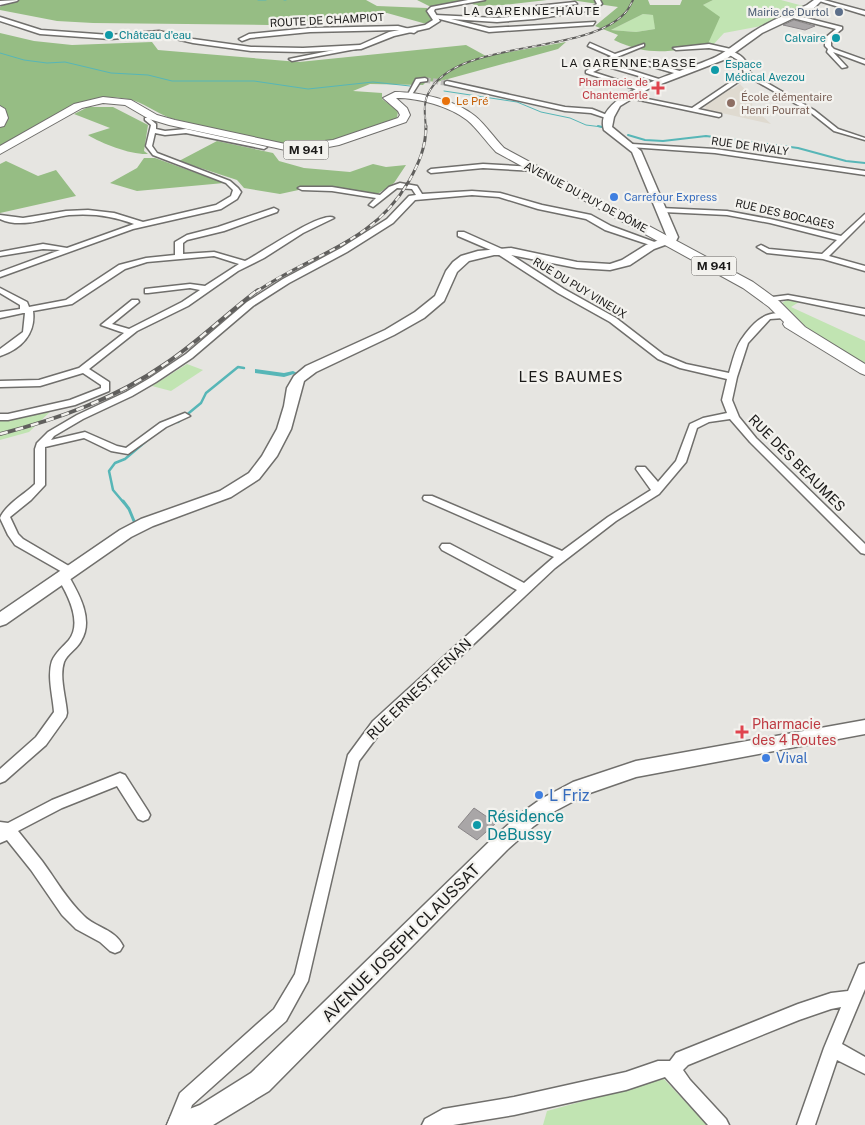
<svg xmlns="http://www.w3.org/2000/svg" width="865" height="1125" viewBox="0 0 865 1125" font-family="'Public Sans',sans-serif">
<rect width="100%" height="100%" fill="#e6e5e1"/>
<path fill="#dfdad0" d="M740,84L750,95L753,107L771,124L704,109L706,107L703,106L717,98L714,97L729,88L733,89Z"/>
<g fill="#c1e4b2">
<path d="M713,0H781L807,7L767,25L724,33L712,46L706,45L703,5Z"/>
<path d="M643,14L654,15L655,29L636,32L611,30Z"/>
<path d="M788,299L799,302L791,307L865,341V364L807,328L782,303Z"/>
<path d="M187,364L203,370L171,391L152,386Z"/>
<path d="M55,407L29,432L0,440V418Z"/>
<path d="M664,1079L707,1125H543L547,1111Z"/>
</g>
<g fill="#96bd84" fill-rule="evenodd">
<path d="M12,0H366L377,6L427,8L429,13L437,20L430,25L387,13L269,25L93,23L57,21L0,10V7Z"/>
<path d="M417,0H547L503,5L477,6L468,2L431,7Z"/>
<path d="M571,0H648L650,5H680L682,0H713L703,5L720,17L707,46C670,51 649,57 614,40L618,35L595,26L618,7ZM643,14L653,15L655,29L636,32L611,30Z"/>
<path d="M0,33L34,41L72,45L152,42L158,50L299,62L466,45L486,56L566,42L558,49L437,82L427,81L423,85L370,84L353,91L382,93V99L398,111L397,118L388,122C365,129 342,139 318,143C279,150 210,127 170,118C156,113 143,102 128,99C85,89 36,128 0,148Z"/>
<path d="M88,107H113L148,125L144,151L148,154C132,155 102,144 88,135L110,128L74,114Z"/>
<path d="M217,141L273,153L279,161L304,168L350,172L373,164L386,167L406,165L394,183L376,195L317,186L280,194L244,188L237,180L179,161Z"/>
<path d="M144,158H155L224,183L137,191L110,183L137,168Z"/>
<path d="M6,161L38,176L56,170L76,196L0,213V164Z"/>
</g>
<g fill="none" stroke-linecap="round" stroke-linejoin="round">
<g stroke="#57b6b7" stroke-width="1">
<path d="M258,0H266"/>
<path d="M284,0H286"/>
<path d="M0,53L24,60L47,63L65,62L111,73L148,75L172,81H254L308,89L373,82L410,86"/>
<path d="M444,91L517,102L541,112L570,118L586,125L602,127"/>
</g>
<g stroke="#57b6b7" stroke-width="2">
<path d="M598,126L602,127"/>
<path d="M628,135L645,140L663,141L706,136L798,148L846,161L865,163"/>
</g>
<g stroke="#57b6b7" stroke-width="2.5">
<path d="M178,422L201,403L206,393L238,367L244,368"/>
<path d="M124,503L113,490L109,471L115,463L125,459L151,437"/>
</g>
<path stroke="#57b6b7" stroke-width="3" d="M123,501L129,509L134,521"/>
<path fill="#57b6b7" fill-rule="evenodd" d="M255,369L284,373L293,371L297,373L284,377L255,373Z"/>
</g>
<g fill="#a9a6a7" stroke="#8a8688">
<path d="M794,20L815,26L805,30L783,25Z"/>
<path d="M474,808L496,823L477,840L458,827Z"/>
</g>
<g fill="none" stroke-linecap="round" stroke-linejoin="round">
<path stroke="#bdbcb9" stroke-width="5.5" stroke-dasharray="5.5 2.5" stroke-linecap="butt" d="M425,80L447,83"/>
<defs>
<g id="minor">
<path d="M595,0H600L602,4L593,10L534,19L497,22L451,19L489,28L595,22L593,25L489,32L432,17L435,15L497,18L534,15L592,7L597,4Z"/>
<path d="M816,0H824L865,11V15Z"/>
<path d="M575,2L577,4L537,9L514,16L511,14L537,6Z"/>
<path d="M791,14L842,27V29L831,38V46L834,49L865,60V64L833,52L847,67L842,68L827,52L828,49L825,46V38L836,29L789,17Z"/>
<path d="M398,26L417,31L414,33L398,30L310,32L250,38L242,41L239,39L249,34L310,28Z"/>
<path d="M590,43L615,54L644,44V46L617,57L608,63L662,80L659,82L605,66L593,72L643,88V90L641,91L586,73V71L611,56L588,46Z"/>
<path d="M709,44L735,50L734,52C743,56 749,63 750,73L814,110L838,129L865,138V140L834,131L810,112L747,76L698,109L721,114V116L719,117L625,97L628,95L692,108L744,73L741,62L728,54L729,52L709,48L676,50L673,48Z"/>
<path d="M354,46L356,49L292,61L289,59Z"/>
<path d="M638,59L683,72L684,73L681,75L636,62Z"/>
<path d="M425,78L427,79V81L420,82L411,96H407L416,79Z"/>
<path d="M447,81L565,107L592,109L612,117L609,119L591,113L565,111L445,84V82Z"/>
<path d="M145,118H149L156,124V129L165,131L186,129L267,147L264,149L186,133L165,135L155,133L152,146L157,153L230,181L238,188L241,192L237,199L221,209L133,229L0,277V272L60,250L43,249L0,256V252L43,244L67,248L134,224C114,216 92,213 69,215C47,218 21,229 0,219V215L23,218L66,211L88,210L114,213L143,222L216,205L231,196L233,190L226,183L153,155L146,146L151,125L145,120Z"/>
<path d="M632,144L715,149L865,171V175L715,153L630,147V145Z"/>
<path d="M483,164L535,167L538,169L535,171L483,168L431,173L428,171L431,169Z"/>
<path d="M400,183L417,186L422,194L472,191L500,193L542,205L591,215L611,226L660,244L653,246L605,230L586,219L538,209L499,197L472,195L415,200L393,223L347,252L289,283L253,306L192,358L156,382L132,396L83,419L54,436L51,440L85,432L117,446L126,448L160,423L185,413L190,416L166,427L128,454L111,451L84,438L45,447V485L31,500L10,517L18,534L23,539L74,569L76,572L74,575H68C79,594 94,620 81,641C77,649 67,654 64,662C59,677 66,698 67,713L66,717L46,745L5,781L0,783V769L36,737L54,712C53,697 47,676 52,661C56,652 63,647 69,640C83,622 67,593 57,577L59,574L64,573L15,545L8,535L0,518C5,505 25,494 35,484V449L37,443L48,432L77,415L126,392L150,378L186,354L247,302L283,279L341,248L387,219L409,196L416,195L412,189L397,188L373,207L369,205L376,198L332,191L302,190L298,188L300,187H332L380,195L389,187Z"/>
<path d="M274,208L278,210L277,212L224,231L187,240L183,243V254L214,252L245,261C260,254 322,210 334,218L303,233L264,258L238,271L188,306L137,331L89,369L109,382V391L75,405L8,420H0V414H8L70,400L101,388V385L83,373L40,386L0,387V381L39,380L79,368L124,333L101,325L132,300H138L139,302L112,324L129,329L182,302L200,290L190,288L148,293H145V289L190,284L205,286L239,264L214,256L147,262L125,269L72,304L33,311C36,334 21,349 0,356V349L23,332L25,313H23L0,318V312L20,309V305L0,293V288L27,302L29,307L66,300L119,265L146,258L175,255V242L187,235L218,227Z"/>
<path d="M660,208L727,211L770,219L841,236L865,214V220L829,256L865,266V271L823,259L767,253L757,247L761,245L769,249L822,254L837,240L770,223L727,215L663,212L659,210Z"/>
<path d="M458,232H464L502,249L564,289L616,318L664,355L686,364L729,373C732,363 735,349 741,340C751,325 764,310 784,314V318L770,319L748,343L737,377L732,400L739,417L756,438L865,544V554L861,553L750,442L730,419L709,422L697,428L686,462L659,494L616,521L555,568L383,729L359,761L308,981L286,1021L192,1105L185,1125H167L180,1093L274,1009L295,974L348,755L373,721L517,590L442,550L440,547L442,544H450L524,583L554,557L424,500L423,498L424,496H432L562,551L608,517L651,490L636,469L637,467H645L658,482L676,461L690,424L703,418L727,413L722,400L727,379L680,368L658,359L610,322L558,293L493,251L458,236Z"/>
<path d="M788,295L865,309V315L788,299L765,302L761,300L765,298Z"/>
<path d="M120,773L125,775L148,811L150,815L148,819L143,821L138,819L117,786L62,808L18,831C26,841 34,851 42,861C56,880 67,900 84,916C96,928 115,929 123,946L120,951L115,953L110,951L100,942L76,929L62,915L31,870L7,840L0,843V822L8,823L52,800Z"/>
<path d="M865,963V989L842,1044L865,1057V1074L837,1060L815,1125H797L824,1048L841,1007L831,1009L799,1020L688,1065L683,1070L690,1080L726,1119L729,1125H708L665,1077L626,1090L514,1115L453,1125H422L425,1119L443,1109L514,1097L626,1072L658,1061H670L676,1053L798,1004L831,993L848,991L859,965Z"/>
</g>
<g id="tertiary">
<path d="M18,0L17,1L0,5V1Z"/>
<path d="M468,0H485L435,9L434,11L440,21L429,28L394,36L361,49L303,52L251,51L193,43L159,35L110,39L40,34L0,21V17L41,30L110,35L159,31L193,39L251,47L303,48L360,45L389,32L425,25L433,20L427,11L431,7Z"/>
</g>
<g id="secondary">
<path d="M814,0H822L813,9L762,33L726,59L648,89L620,106L614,117L612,127L641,151L678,237L676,241L654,249L630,265L610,270L577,268L511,255H494L469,261L457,272L444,301L424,318L394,335L316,372L304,381L291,429L277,456L259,479L231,497L153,526L131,537L6,624L0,626V612L120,530L141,519L220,491L249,473L262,456L277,429L284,406L287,388L294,376L306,366L385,330L415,312L435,296L446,271L453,262L461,256L478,251L511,248L577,262L610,264L622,260L646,245L667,237L632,152L604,130C591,91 698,69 721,54C733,47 744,37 756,30C772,20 790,13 807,5Z"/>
<path d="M865,720V734L636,777L587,794L555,811L534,826L507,850L269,1091L213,1125H167L171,1116L200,1105L251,1073L493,838L520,814L541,799L573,782L636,761Z"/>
</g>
<g id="primary">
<path d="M395,92C420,92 455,100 475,116C486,125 494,138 504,148L753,282L779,301L805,327L865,364V375L860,373L785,327L783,324L784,322L769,307L743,288L496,152C486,142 478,129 467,120C449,106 419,98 396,98L407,108L410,115L406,122L339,145L313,150L290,151L169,125L149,119L125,105L103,103L82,108L0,154V146L74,104L103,97L131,100L157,115L175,120L290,145L333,140L398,118L400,115L398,111L383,98Z"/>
<path d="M0,106L5,109L8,118L4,126L0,127Z"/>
</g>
</defs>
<use href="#minor" stroke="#706f6c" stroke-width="3"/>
<use href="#tertiary" stroke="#706f6c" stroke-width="3"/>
<use href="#secondary" stroke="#706f6c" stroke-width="3"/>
<use href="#primary" stroke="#706f6c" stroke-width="2"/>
<use href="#minor" fill="#fff" fill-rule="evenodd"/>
<use href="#tertiary" fill="#fff" fill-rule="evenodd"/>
<use href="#secondary" fill="#fff" fill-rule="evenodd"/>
<use href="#primary" fill="#fff" fill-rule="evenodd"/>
<defs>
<path id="rail-far2" d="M426,128C425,117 423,104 428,94C455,37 584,57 625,13C628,10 631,4 633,0"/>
<path id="rail-far1" d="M256,292C312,253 372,245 409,181C419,163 426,147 426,126"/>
<path id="rail" d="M0,434C58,419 115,399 165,364C198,342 226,314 258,290"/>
</defs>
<use href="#rail-far2" stroke="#605f5d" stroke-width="2"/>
<use href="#rail-far1" stroke="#605f5d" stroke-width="3"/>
<use href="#rail" stroke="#605f5d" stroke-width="4"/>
<use href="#rail-far2" stroke="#f3f2ee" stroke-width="1" stroke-dasharray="4.5" stroke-linecap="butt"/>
<use href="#rail-far1" stroke="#f3f2ee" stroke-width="2" stroke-dasharray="6" stroke-linecap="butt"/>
<use href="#rail" stroke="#f3f2ee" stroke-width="2.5" stroke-dasharray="8" stroke-linecap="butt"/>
</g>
<circle fill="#5c6f8a" stroke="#f3f2ee" stroke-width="2" cx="839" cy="12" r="5"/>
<g fill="#0f9aa8" stroke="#f3f2ee" stroke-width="2">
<circle cx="109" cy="35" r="5"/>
<circle cx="836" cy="38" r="5"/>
<circle cx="715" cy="70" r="5"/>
<circle cx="477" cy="825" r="5"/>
</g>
<g fill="#e0444e" stroke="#f3f2ee" stroke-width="2">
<path d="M655.5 80.5h5v5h5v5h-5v5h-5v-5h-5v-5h5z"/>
<path d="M739.5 724.5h5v5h5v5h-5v5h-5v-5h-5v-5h5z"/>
</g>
<circle fill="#e8710a" stroke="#f3f2ee" stroke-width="2" cx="446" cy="101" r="5"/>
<circle fill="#8d6e63" stroke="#f3f2ee" stroke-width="2" cx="731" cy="103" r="5"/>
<g fill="#3f7fe0" stroke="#f3f2ee" stroke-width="2">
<circle cx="614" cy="197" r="5"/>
<circle cx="766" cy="758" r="5"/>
<circle cx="539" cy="795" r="5"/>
</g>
<g text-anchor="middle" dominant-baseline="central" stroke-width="4.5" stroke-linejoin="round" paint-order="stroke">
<g font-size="11" fill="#4e5e75" stroke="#f3f2ee" text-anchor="end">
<text x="829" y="12">Mairie de Durtol</text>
</g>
<g font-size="11" fill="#1b1a19" stroke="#f3f2ee">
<text transform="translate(327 20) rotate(-3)">ROUTE DE CHAMPIOT</text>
<text transform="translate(750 146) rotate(8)">RUE DE RIVALY</text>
<text transform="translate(586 197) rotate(28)">AVENUE DU PUY DE DÔME</text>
<text transform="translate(785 214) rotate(13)">RUE DES BOCAGES</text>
<text transform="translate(580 288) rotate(31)">RUE DU PUY VINEUX</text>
</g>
<g font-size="11" fill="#0d838f" stroke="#f3f2ee" text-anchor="start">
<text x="119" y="35">Château d'eau</text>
<text x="826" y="38" text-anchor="end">Calvaire</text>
<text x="725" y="64">Espace<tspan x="725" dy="13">Médical Avezou</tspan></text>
</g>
<g font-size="11" fill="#be3a42" stroke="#f3f2ee" text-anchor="end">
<text x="648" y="82">Pharmacie de<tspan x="648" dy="13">Chantemerle</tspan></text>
</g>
<g font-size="11" fill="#785e54" stroke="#f3f2ee" text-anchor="start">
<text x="741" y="97">École élémentaire<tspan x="741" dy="13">Henri Pourrat</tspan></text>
</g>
<g font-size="11" fill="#c56008" stroke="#f3f2ee" text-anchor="start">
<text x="456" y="101">Le Pré</text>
</g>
<g font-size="11" fill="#366cbe" stroke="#f3f2ee" text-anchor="start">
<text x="624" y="197">Carrefour Express</text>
</g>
<g font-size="12" letter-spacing="1" fill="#1b1a19" stroke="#f3f2ee">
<text x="532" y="11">LA GARENNE-HAUTE</text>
<text x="629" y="63">LA GARENNE BASSE</text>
</g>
<g fill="#f3f2ee" stroke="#5c5b59" stroke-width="1">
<rect x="283.5" y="140.5" width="45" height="19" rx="4"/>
<rect x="691.5" y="256.5" width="45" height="19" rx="4"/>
</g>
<g font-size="12" font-weight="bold" fill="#1b1a19">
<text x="306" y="150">M 941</text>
<text x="714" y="266">M 941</text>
</g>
<g font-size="14" fill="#1b1a19" stroke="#f3f2ee">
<text transform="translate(797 463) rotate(45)">RUE DES BEAUMES</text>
<text transform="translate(419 689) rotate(-44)">RUE ERNEST RENAN</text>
</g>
<g font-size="14" fill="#be3a42" stroke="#f3f2ee" text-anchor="start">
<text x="752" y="724">Pharmacie<tspan x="752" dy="16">des 4 Routes</tspan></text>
</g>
<g font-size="14" fill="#366cbe" stroke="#f3f2ee" text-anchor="start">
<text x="776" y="758">Vival</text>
</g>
<g font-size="15" letter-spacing="1" fill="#1b1a19" stroke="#f3f2ee">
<text x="571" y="376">LES BAUMES</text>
</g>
<g font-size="16" fill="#366cbe" stroke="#f3f2ee" text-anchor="start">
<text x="549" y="795">L Friz</text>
</g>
<g font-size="16" fill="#0d838f" stroke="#f3f2ee" text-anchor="start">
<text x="487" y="816">Résidence<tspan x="487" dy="18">DeBussy</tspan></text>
</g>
<g font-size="16" fill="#1b1a19" stroke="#f3f2ee">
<text transform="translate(401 943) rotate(-45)">AVENUE JOSEPH CLAUSSAT</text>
</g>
</g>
</svg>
